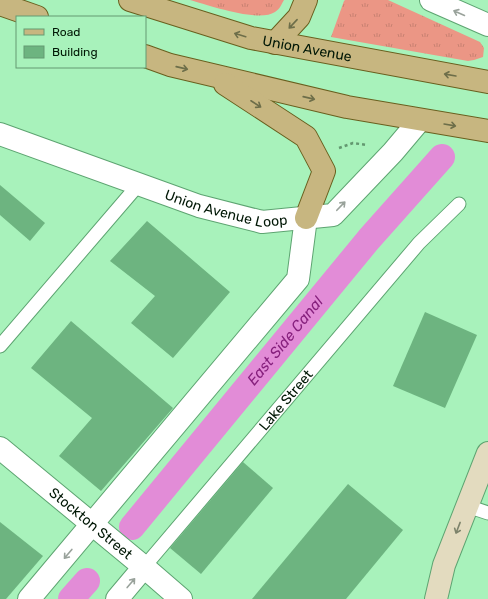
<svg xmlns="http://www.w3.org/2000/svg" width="488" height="599" viewBox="0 0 488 599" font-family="Rubik,sans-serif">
<defs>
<pattern id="grass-tufts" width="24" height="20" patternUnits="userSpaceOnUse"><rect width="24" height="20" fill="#eb9685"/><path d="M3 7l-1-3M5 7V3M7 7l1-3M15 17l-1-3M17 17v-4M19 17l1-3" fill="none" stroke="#c88171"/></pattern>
</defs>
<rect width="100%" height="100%" fill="#a8f2bb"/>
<g fill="url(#grass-tufts)">
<path d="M190,0H284C281,5 280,9 275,12C259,23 208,5 190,0Z"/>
<path d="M345,0H388L480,42L484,48L483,57L474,60L468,61L331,37L344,1Z"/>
</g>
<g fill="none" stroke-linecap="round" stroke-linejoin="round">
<g stroke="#e28cd7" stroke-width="26">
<path id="s1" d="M132,527L369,239L442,157"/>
<path d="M71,599L87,581"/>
</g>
</g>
<g fill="#6db480">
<path d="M0,185L45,223L30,241L0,215Z"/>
<path d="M147,221L230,292L173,358L131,323L155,296L110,261Z"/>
<path d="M425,312L477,335L445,408L393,386Z"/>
<path d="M71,321L173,408L101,491L59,456L92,418L31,368Z"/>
<path d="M243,462L273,488L201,574L170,548Z"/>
<path d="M348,484L403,530L346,599H252Z"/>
<path d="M0,522L43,556L6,599H0Z"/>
</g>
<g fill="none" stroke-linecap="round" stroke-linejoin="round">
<defs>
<g id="service">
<path d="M0,346L139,184"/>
<path d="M467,506L488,513"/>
<path id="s2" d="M144,567L419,243L459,204"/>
</g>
<g id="minor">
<path id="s3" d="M0,448L144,567L181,599"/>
<path d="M29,599L298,279L306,218"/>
<path d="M117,599L144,567"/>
</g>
<g id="tertiary">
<path d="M431,0L488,25"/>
<path id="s4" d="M0,134L199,206L262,222L333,215L393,152L420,120"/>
</g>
<path id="secondary" d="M436,599L444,565L488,453"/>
<g id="primary">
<path id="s5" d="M130,0L251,38L488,82"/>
<path d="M0,4L37,17"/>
<path d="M275,43L299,17L306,0"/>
<path d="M145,56L170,65L347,107L488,131"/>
<path d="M225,84L306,137L324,171L306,218"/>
</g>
</defs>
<use href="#service" stroke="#5da471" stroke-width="15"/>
<use href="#minor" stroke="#5da471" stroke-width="24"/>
<use href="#tertiary" stroke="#5da471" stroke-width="24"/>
<use href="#secondary" stroke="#5da471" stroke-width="24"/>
<use href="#primary" stroke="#695f1e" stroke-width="24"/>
<path stroke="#639870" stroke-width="2.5" stroke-dasharray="3 3" stroke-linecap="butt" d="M339,148L353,143L367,145"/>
<use href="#service" stroke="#fff" stroke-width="13"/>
<use href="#minor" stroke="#fff" stroke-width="22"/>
<use href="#tertiary" stroke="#fff" stroke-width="22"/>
<use href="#secondary" stroke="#e3dbbf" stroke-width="22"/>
<use href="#primary" stroke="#c7b680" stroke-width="22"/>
</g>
<defs><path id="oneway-shaft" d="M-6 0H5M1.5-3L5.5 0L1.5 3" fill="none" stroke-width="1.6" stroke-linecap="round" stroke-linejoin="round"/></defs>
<g stroke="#99a29b">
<use href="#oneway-shaft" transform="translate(459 13) rotate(-156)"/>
<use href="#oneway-shaft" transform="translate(341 206) rotate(-46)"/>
<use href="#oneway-shaft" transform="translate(68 554) rotate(130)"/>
<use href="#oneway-shaft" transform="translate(131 583) rotate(-50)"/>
</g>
<g stroke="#6d6e49">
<use href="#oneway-shaft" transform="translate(293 24) rotate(133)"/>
<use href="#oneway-shaft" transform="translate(240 35) rotate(-163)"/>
<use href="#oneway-shaft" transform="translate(182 68) rotate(13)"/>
<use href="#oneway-shaft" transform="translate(450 75) rotate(-170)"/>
<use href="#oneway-shaft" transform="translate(309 98) rotate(13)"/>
<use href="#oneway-shaft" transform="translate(256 104) rotate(33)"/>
<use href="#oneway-shaft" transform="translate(450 125) rotate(10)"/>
</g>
<use stroke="#7d836b" href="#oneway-shaft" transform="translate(458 528) rotate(111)"/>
<g text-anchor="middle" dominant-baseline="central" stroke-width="3" stroke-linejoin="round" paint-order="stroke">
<g font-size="14" fill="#001705" stroke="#a8f2bb">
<text stroke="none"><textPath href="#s5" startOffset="184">Union Avenue</textPath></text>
<text stroke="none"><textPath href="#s4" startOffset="239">Union Avenue Loop</textPath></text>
<text stroke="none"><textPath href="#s2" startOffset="219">Lake Street</textPath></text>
<text stroke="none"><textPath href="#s3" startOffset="118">Stockton Street</textPath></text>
</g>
<g font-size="15" font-style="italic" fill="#86207d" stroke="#a8f2bb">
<text stroke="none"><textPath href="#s1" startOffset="241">East Side Canal</textPath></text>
</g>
</g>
<rect x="16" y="16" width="130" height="52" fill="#a8f2bb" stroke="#659a72"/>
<rect x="24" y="29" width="20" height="6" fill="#c7b680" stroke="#659a72"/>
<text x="52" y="36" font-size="12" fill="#001705">Road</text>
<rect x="24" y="46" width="20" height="12" fill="#6db480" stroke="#659a72"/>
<text x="52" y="56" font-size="12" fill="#001705">Building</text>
</svg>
